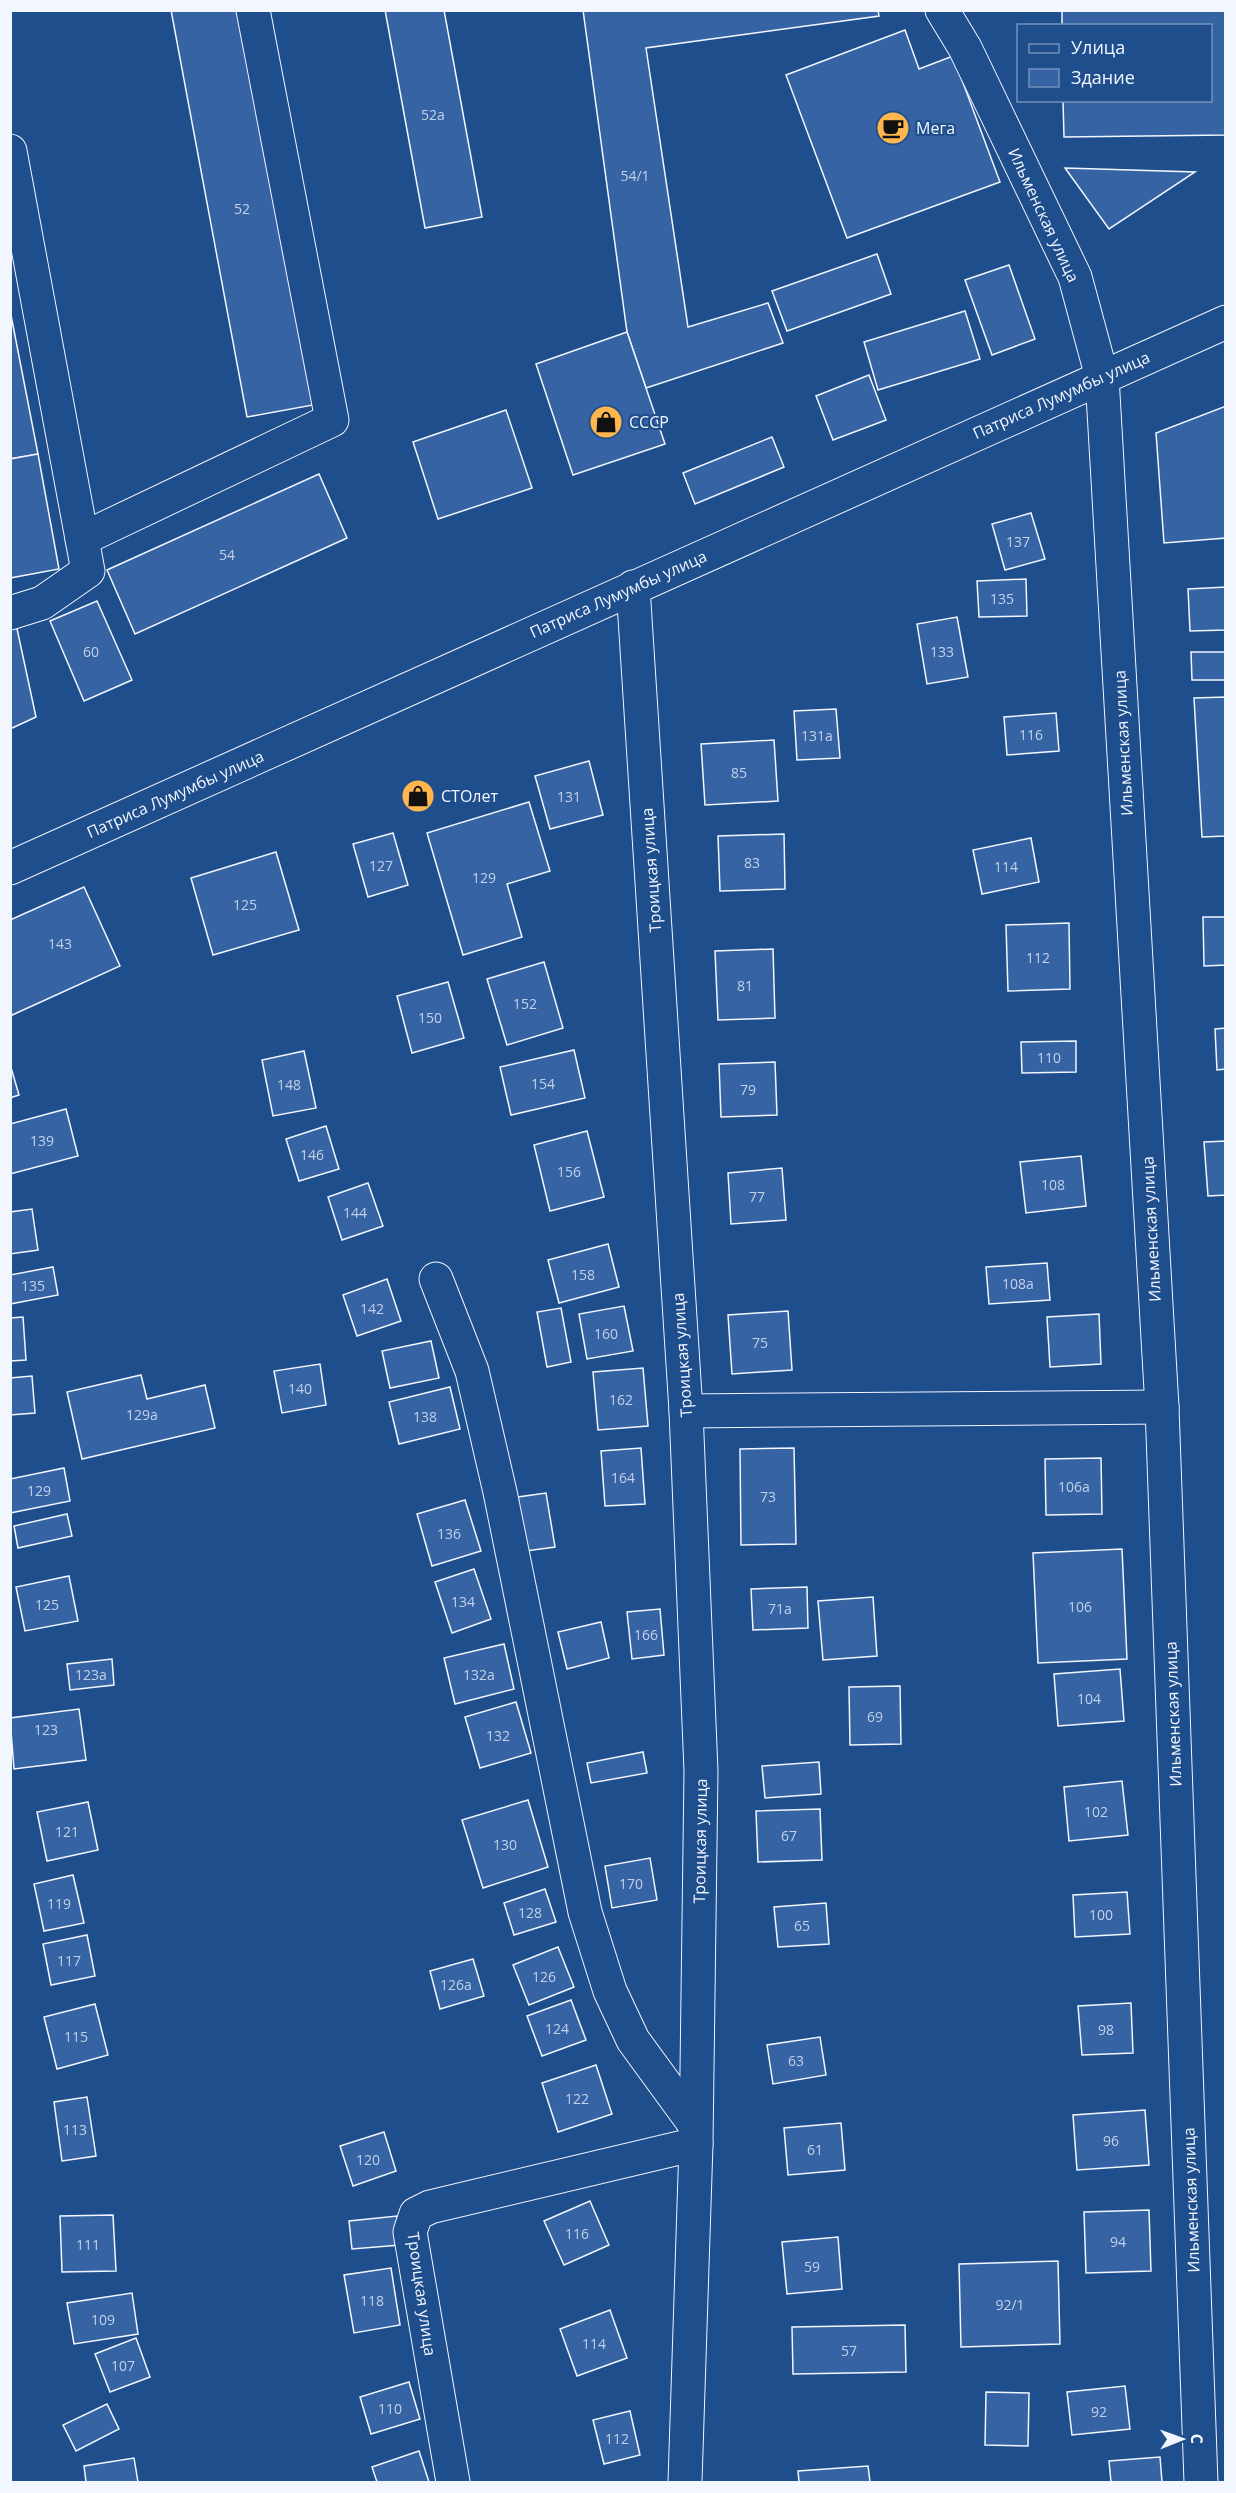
<svg xmlns="http://www.w3.org/2000/svg" width="1236" height="2493" viewBox="0 0 1236 2493" font-family="'Open Sans',sans-serif">
<rect width="100%" height="100%" fill="#1f4e8c"/>
<g fill="#3563a3" stroke="#f2f6ff" stroke-width="1.5">
<path d="M171,10H239L313,405L247,417Z"/>
<path d="M385,10H444L482,217L425,228Z"/>
<path d="M583,10H878L879,16L646,48L688,327L768,303L783,343L646,388L627,332Z"/>
<path d="M1062,10H1226V135L1064,137L1063,100H1210V26H1062Z"/>
<path d="M905,30L919,69L953,56L1000,182L847,238L786,75Z"/>
<path d="M1065,168L1195,172L1109,229Z"/>
<path d="M877,254L891,294L787,331L772,291Z"/>
<path d="M1009,265L1035,339L992,355L965,280Z"/>
<path d="M10,310L38,454L10,459Z"/>
<path d="M965,311L980,359L878,390L864,342Z"/>
<path d="M627,332L665,444L573,475L536,364Z"/>
<path d="M869,375L886,420L833,440L816,396Z"/>
<path d="M1226,406V538L1164,543L1156,433Z"/>
<path d="M506,410L532,488L438,519L413,442Z"/>
<path d="M772,437L784,467L695,504L683,473Z"/>
<path d="M38,454L59,569L10,578V459Z"/>
<path d="M319,474L347,538L135,634L107,570Z"/>
<path d="M1031,513L1045,559L1005,570L992,524Z"/>
<path d="M1026,579L1027,616L979,617L977,581Z"/>
<path d="M1226,587V630L1190,631L1188,589Z"/>
<path d="M10,596L36,717L10,729Z"/>
<path d="M97,601L132,680L84,701L50,621Z"/>
<path d="M957,617L968,677L927,684L917,624Z"/>
<path d="M1191,652H1226V680H1192Z"/>
<path d="M1226,697V836L1202,837L1194,698Z"/>
<path d="M836,709L840,758L797,760L794,711Z"/>
<path d="M1056,713L1059,751L1007,755L1004,717Z"/>
<path d="M774,740L778,801L705,805L701,744Z"/>
<path d="M589,761L603,815L550,829L535,776Z"/>
<path d="M529,802L550,871L507,884L522,937L463,955L427,833Z"/>
<path d="M393,833L408,885L368,897L353,844Z"/>
<path d="M784,834L785,889L720,891L718,836Z"/>
<path d="M1031,838L1039,882L982,894L973,850Z"/>
<path d="M276,852L299,930L213,955L191,878Z"/>
<path d="M84,887L120,966L10,1016V920Z"/>
<path d="M1203,917H1226V965L1204,966Z"/>
<path d="M1069,923L1070,989L1008,991L1006,925Z"/>
<path d="M773,949L775,1018L718,1020L715,951Z"/>
<path d="M544,962L563,1028L507,1045L487,979Z"/>
<path d="M448,982L464,1038L412,1053L397,996Z"/>
<path d="M1226,1028V1069L1217,1070L1215,1029Z"/>
<path d="M1076,1041V1072L1022,1073L1021,1042Z"/>
<path d="M574,1050L585,1098L511,1115L500,1067Z"/>
<path d="M304,1051L316,1108L273,1116L262,1060Z"/>
<path d="M775,1062L777,1115L721,1117L719,1064Z"/>
<path d="M10,1064L19,1095L10,1098Z"/>
<path d="M66,1109L78,1156L10,1174V1124Z"/>
<path d="M326,1126L339,1169L299,1181L286,1139Z"/>
<path d="M587,1131L604,1197L550,1211L534,1145Z"/>
<path d="M1226,1141V1195L1208,1196L1204,1142Z"/>
<path d="M1081,1156L1086,1206L1026,1213L1020,1162Z"/>
<path d="M782,1168L786,1220L731,1224L728,1173Z"/>
<path d="M368,1183L383,1226L342,1240L328,1197Z"/>
<path d="M32,1209L38,1250L10,1254V1212Z"/>
<path d="M608,1244L619,1287L559,1303L548,1260Z"/>
<path d="M1047,1263L1050,1300L989,1304L986,1267Z"/>
<path d="M53,1267L58,1295L10,1304V1275Z"/>
<path d="M387,1279L401,1321L357,1336L343,1295Z"/>
<path d="M624,1306L633,1351L587,1359L579,1314Z"/>
<path d="M561,1308L571,1362L547,1367L537,1312Z"/>
<path d="M788,1311L792,1370L732,1374L728,1315Z"/>
<path d="M1099,1314L1101,1364L1050,1367L1047,1317Z"/>
<path d="M23,1317L26,1360L10,1361V1318Z"/>
<path d="M431,1341L439,1378L390,1388L382,1351Z"/>
<path d="M320,1364L326,1405L282,1413L274,1371Z"/>
<path d="M643,1368L648,1426L598,1430L593,1372Z"/>
<path d="M141,1375L147,1399L205,1385L215,1428L82,1459L67,1392Z"/>
<path d="M32,1376L35,1413L10,1415V1378Z"/>
<path d="M450,1387L460,1429L399,1444L389,1402Z"/>
<path d="M641,1448L645,1504L605,1506L601,1451Z"/>
<path d="M794,1448L796,1544L741,1545L740,1449Z"/>
<path d="M1101,1458L1102,1514L1046,1515L1045,1459Z"/>
<path d="M64,1468L70,1501L10,1513V1479Z"/>
<path d="M546,1493L555,1547L526,1551L518,1497Z"/>
<path d="M465,1500L481,1551L432,1566L417,1514Z"/>
<path d="M67,1514L72,1536L18,1548L14,1526Z"/>
<path d="M1122,1549L1127,1659L1038,1663L1033,1553Z"/>
<path d="M474,1569L491,1619L452,1633L435,1582Z"/>
<path d="M69,1576L78,1621L25,1631L16,1587Z"/>
<path d="M807,1587L808,1628L753,1630L751,1589Z"/>
<path d="M873,1597L877,1656L823,1660L818,1601Z"/>
<path d="M660,1609L664,1655L632,1659L627,1612Z"/>
<path d="M601,1622L609,1658L567,1669L558,1632Z"/>
<path d="M504,1644L514,1689L455,1704L444,1658Z"/>
<path d="M112,1659L114,1685L70,1690L67,1664Z"/>
<path d="M1120,1669L1124,1721L1058,1726L1054,1674Z"/>
<path d="M900,1686L901,1744L850,1745L849,1687Z"/>
<path d="M516,1702L531,1753L480,1768L465,1717Z"/>
<path d="M79,1709L86,1760L14,1769L10,1718Z"/>
<path d="M643,1752L647,1773L591,1783L587,1763Z"/>
<path d="M819,1762L821,1794L765,1798L762,1766Z"/>
<path d="M1122,1781L1128,1835L1069,1841L1064,1787Z"/>
<path d="M528,1800L548,1867L483,1888L462,1820Z"/>
<path d="M88,1802L98,1850L47,1861L37,1812Z"/>
<path d="M820,1809L822,1860L758,1862L756,1811Z"/>
<path d="M650,1858L657,1900L612,1908L605,1866Z"/>
<path d="M73,1875L84,1923L44,1931L34,1884Z"/>
<path d="M545,1889L556,1922L514,1935L504,1903Z"/>
<path d="M1127,1892L1130,1934L1075,1937L1073,1895Z"/>
<path d="M826,1903L829,1944L778,1947L774,1907Z"/>
<path d="M87,1935L95,1976L51,1985L43,1944Z"/>
<path d="M558,1947L574,1987L529,2005L513,1965Z"/>
<path d="M473,1959L484,1996L440,2009L430,1971Z"/>
<path d="M571,2000L586,2040L542,2056L527,2016Z"/>
<path d="M1131,2003L1133,2053L1082,2055L1078,2006Z"/>
<path d="M95,2004L108,2055L57,2069L44,2017Z"/>
<path d="M820,2037L826,2075L773,2084L767,2045Z"/>
<path d="M596,2065L612,2114L558,2132L542,2083Z"/>
<path d="M87,2097L96,2156L62,2161L54,2102Z"/>
<path d="M1145,2110L1149,2165L1077,2170L1073,2115Z"/>
<path d="M841,2123L845,2170L788,2175L784,2128Z"/>
<path d="M384,2132L396,2171L353,2186L340,2146Z"/>
<path d="M590,2201L609,2245L564,2265L544,2221Z"/>
<path d="M1149,2210L1151,2271L1086,2273L1084,2212Z"/>
<path d="M113,2215L116,2271L62,2272L60,2216Z"/>
<path d="M397,2216L400,2245L352,2249L349,2221Z"/>
<path d="M838,2237L842,2289L787,2294L782,2242Z"/>
<path d="M1058,2261L1060,2344L961,2347L959,2264Z"/>
<path d="M391,2268L400,2325L354,2333L344,2275Z"/>
<path d="M132,2293L138,2334L74,2344L67,2303Z"/>
<path d="M610,2310L627,2358L577,2376L560,2329Z"/>
<path d="M905,2325L906,2372L793,2374L792,2327Z"/>
<path d="M136,2338L150,2377L110,2392L95,2354Z"/>
<path d="M409,2382L420,2419L371,2434L360,2397Z"/>
<path d="M1125,2386L1130,2429L1072,2435L1067,2392Z"/>
<path d="M986,2392L1029,2393L1028,2446L985,2445Z"/>
<path d="M107,2404L119,2429L76,2451L63,2425Z"/>
<path d="M630,2411L640,2455L604,2464L593,2420Z"/>
<path d="M419,2451L429,2482H377L372,2467Z"/>
<path d="M1160,2457L1162,2482H1111L1109,2461Z"/>
<path d="M134,2458L138,2482H86L84,2466Z"/>
<path d="M868,2466L870,2482H799L798,2471Z"/>
</g>
<g fill="none" stroke-linecap="round" stroke-linejoin="round">
<defs>
<g id="street">
<path d="M942,10L965,48L1075,277L1102,377L1162,1407L1201,2482"/>
<path d="M10,151L88,571L42,603L10,613"/>
<path d="M82,539L332,420L253,10"/>
<path d="M633,587L686,1411L701,1771L696,2144L685,2482"/>
<path d="M436,1279L472,1371L500,1492L585,1912L610,1991L633,2040L695,2125"/>
<path d="M686,1411L1162,1407"/>
<path d="M453,2482L410,2232L416,2214L430,2207L696,2144"/>
</g>
<path id="secondary" d="M10,868L1226,322"/>
</defs>
<use href="#street" stroke="#f2f6ff" stroke-width="35"/>
<use href="#secondary" stroke="#f2f6ff" stroke-width="35"/>
<use href="#street" stroke="#1f4e8c" stroke-width="33"/>
<use href="#secondary" stroke="#1f4e8c" stroke-width="33"/>
</g>
<defs>
<symbol id="cafe-disc" viewBox="-11 -11 22 22"><circle r="9.5" fill="#ffb74d" stroke="#1f4e8c"/><path d="M-5.5-4.5H6V0H3Q3 3.5 0 3.5H-2.5Q-5.5 3.5-5.5 0ZM3-3.2v2h1.7v-2ZM-6 4.5H4V6H-6Z" fill="#111"/></symbol>
<symbol id="shop-disc" viewBox="-11 -11 22 22"><circle r="9.5" fill="#ffb74d" stroke="#1f4e8c"/><path d="M-5-2.5h2.3a2.7 3.5 0 0 1 5.4 0H5L5.5 6h-11ZM-1.5-2.5h3a1.5 2.3 0 0 0-3 0Z" fill="#111"/></symbol>
</defs>
<g fill-rule="evenodd">
<use href="#cafe-disc" x="874" y="109" width="38" height="38"/>
<use href="#shop-disc" x="587" y="403" width="38" height="38"/>
<use href="#shop-disc" x="399" y="777" width="38" height="38"/>
</g>
<g text-anchor="middle" dominant-baseline="central" stroke-width="4.5" stroke-linejoin="round" paint-order="stroke">
<g font-size="14" fill="#c3d1e8">
<text x="433" y="114">52а</text>
<text x="635" y="175">54/1</text>
<text x="242" y="208">52</text>
<text x="1018" y="541">137</text>
<text x="227" y="554">54</text>
<text x="1002" y="598">135</text>
<text x="91" y="651">60</text>
<text x="942" y="651">133</text>
<text x="1031" y="734">116</text>
<text x="817" y="735">131а</text>
<text x="739" y="772">85</text>
<text x="569" y="796">131</text>
<text x="752" y="862">83</text>
<text x="381" y="865">127</text>
<text x="1006" y="866">114</text>
<text x="484" y="877">129</text>
<text x="245" y="904">125</text>
<text x="60" y="943">143</text>
<text x="1038" y="957">112</text>
<text x="745" y="985">81</text>
<text x="525" y="1003">152</text>
<text x="430" y="1017">150</text>
<text x="1049" y="1057">110</text>
<text x="543" y="1083">154</text>
<text x="289" y="1084">148</text>
<text x="748" y="1089">79</text>
<text x="42" y="1140">139</text>
<text x="312" y="1154">146</text>
<text x="569" y="1171">156</text>
<text x="1053" y="1184">108</text>
<text x="757" y="1196">77</text>
<text x="355" y="1212">144</text>
<text x="583" y="1274">158</text>
<text x="1018" y="1283">108а</text>
<text x="33" y="1285">135</text>
<text x="372" y="1308">142</text>
<text x="606" y="1333">160</text>
<text x="760" y="1342">75</text>
<text x="300" y="1388">140</text>
<text x="621" y="1399">162</text>
<text x="142" y="1414">129а</text>
<text x="425" y="1416">138</text>
<text x="623" y="1477">164</text>
<text x="1074" y="1486">106а</text>
<text x="39" y="1490">129</text>
<text x="768" y="1496">73</text>
<text x="449" y="1533">136</text>
<text x="463" y="1601">134</text>
<text x="47" y="1604">125</text>
<text x="1080" y="1606">106</text>
<text x="780" y="1608">71а</text>
<text x="646" y="1634">166</text>
<text x="91" y="1674">123а</text>
<text x="479" y="1674">132а</text>
<text x="1089" y="1698">104</text>
<text x="875" y="1716">69</text>
<text x="46" y="1729">123</text>
<text x="498" y="1735">132</text>
<text x="1096" y="1811">102</text>
<text x="67" y="1831">121</text>
<text x="789" y="1835">67</text>
<text x="505" y="1844">130</text>
<text x="631" y="1883">170</text>
<text x="59" y="1903">119</text>
<text x="530" y="1912">128</text>
<text x="1101" y="1914">100</text>
<text x="802" y="1925">65</text>
<text x="69" y="1960">117</text>
<text x="544" y="1976">126</text>
<text x="456" y="1984">126а</text>
<text x="557" y="2028">124</text>
<text x="1106" y="2029">98</text>
<text x="76" y="2036">115</text>
<text x="796" y="2060">63</text>
<text x="577" y="2098">122</text>
<text x="75" y="2129">113</text>
<text x="1111" y="2140">96</text>
<text x="815" y="2149">61</text>
<text x="368" y="2159">120</text>
<text x="577" y="2233">116</text>
<text x="1118" y="2241">94</text>
<text x="88" y="2244">111</text>
<text x="812" y="2266">59</text>
<text x="372" y="2300">118</text>
<text x="1010" y="2304">92/1</text>
<text x="103" y="2319">109</text>
<text x="594" y="2343">114</text>
<text x="849" y="2350">57</text>
<text x="123" y="2365">107</text>
<text x="390" y="2408">110</text>
<text x="1099" y="2411">92</text>
<text x="617" y="2438">112</text>
</g>
<g font-size="16" fill="#f2f6ff" stroke="#1f4e8c" text-anchor="start">
<text x="916" y="128">Мега</text>
<text x="629" y="422">СССР</text>
<text x="441" y="796">СТОлет</text>
</g>
<g font-size="16" fill="#f2f6ff" stroke="#1f4e8c">
<text transform="translate(1044 215) rotate(65)">Ильменская улица</text>
<text transform="translate(1061 395) rotate(-24)">Патриса Лумумбы улица</text>
<text transform="translate(618 594) rotate(-24)">Патриса Лумумбы улица</text>
<text transform="translate(1123 743) rotate(-93)">Ильменская улица</text>
<text transform="translate(175 794) rotate(-24)">Патриса Лумумбы улица</text>
<text transform="translate(651 870) rotate(-94)">Троицкая улица</text>
<text transform="translate(1151 1229) rotate(-93)">Ильменская улица</text>
<text transform="translate(682 1355) rotate(-94)">Троицкая улица</text>
<text transform="translate(1173 1714) rotate(-92)">Ильменская улица</text>
<text transform="translate(700 1841) rotate(-89)">Троицкая улица</text>
<text transform="translate(1191 2200) rotate(-92)">Ильменская улица</text>
<text transform="translate(422 2294) rotate(82)">Троицкая улица</text>
</g>
</g>
<rect width="1236" height="2493" fill="none" stroke="#f2f6ff" stroke-width="24"/>
<rect x="1017" y="24" width="195" height="78" fill="#1f4e8c" stroke="#7391ba" stroke-width="1.5"/>
<rect x="1029" y="44" width="30" height="9" fill="#1f4e8c" stroke="#7391ba" stroke-width="1.5"/>
<text x="1071" y="54" font-size="18" fill="#f2f6ff">Улица</text>
<rect x="1029" y="69" width="30" height="18" fill="#3563a3" stroke="#7391ba" stroke-width="1.5"/>
<text x="1071" y="84" font-size="18" fill="#f2f6ff">Здание</text>
<g transform="translate(1182 2439) rotate(89)" stroke="#1f4e8c" stroke-width="4.5" paint-order="stroke">
<path d="M0-4.5L10 22L0 15L-10 22Z" fill="#f2f6ff"/>
<text y="-9" font-size="16" font-weight="bold" text-anchor="middle" fill="#f2f6ff">С</text>
</g>
</svg>
